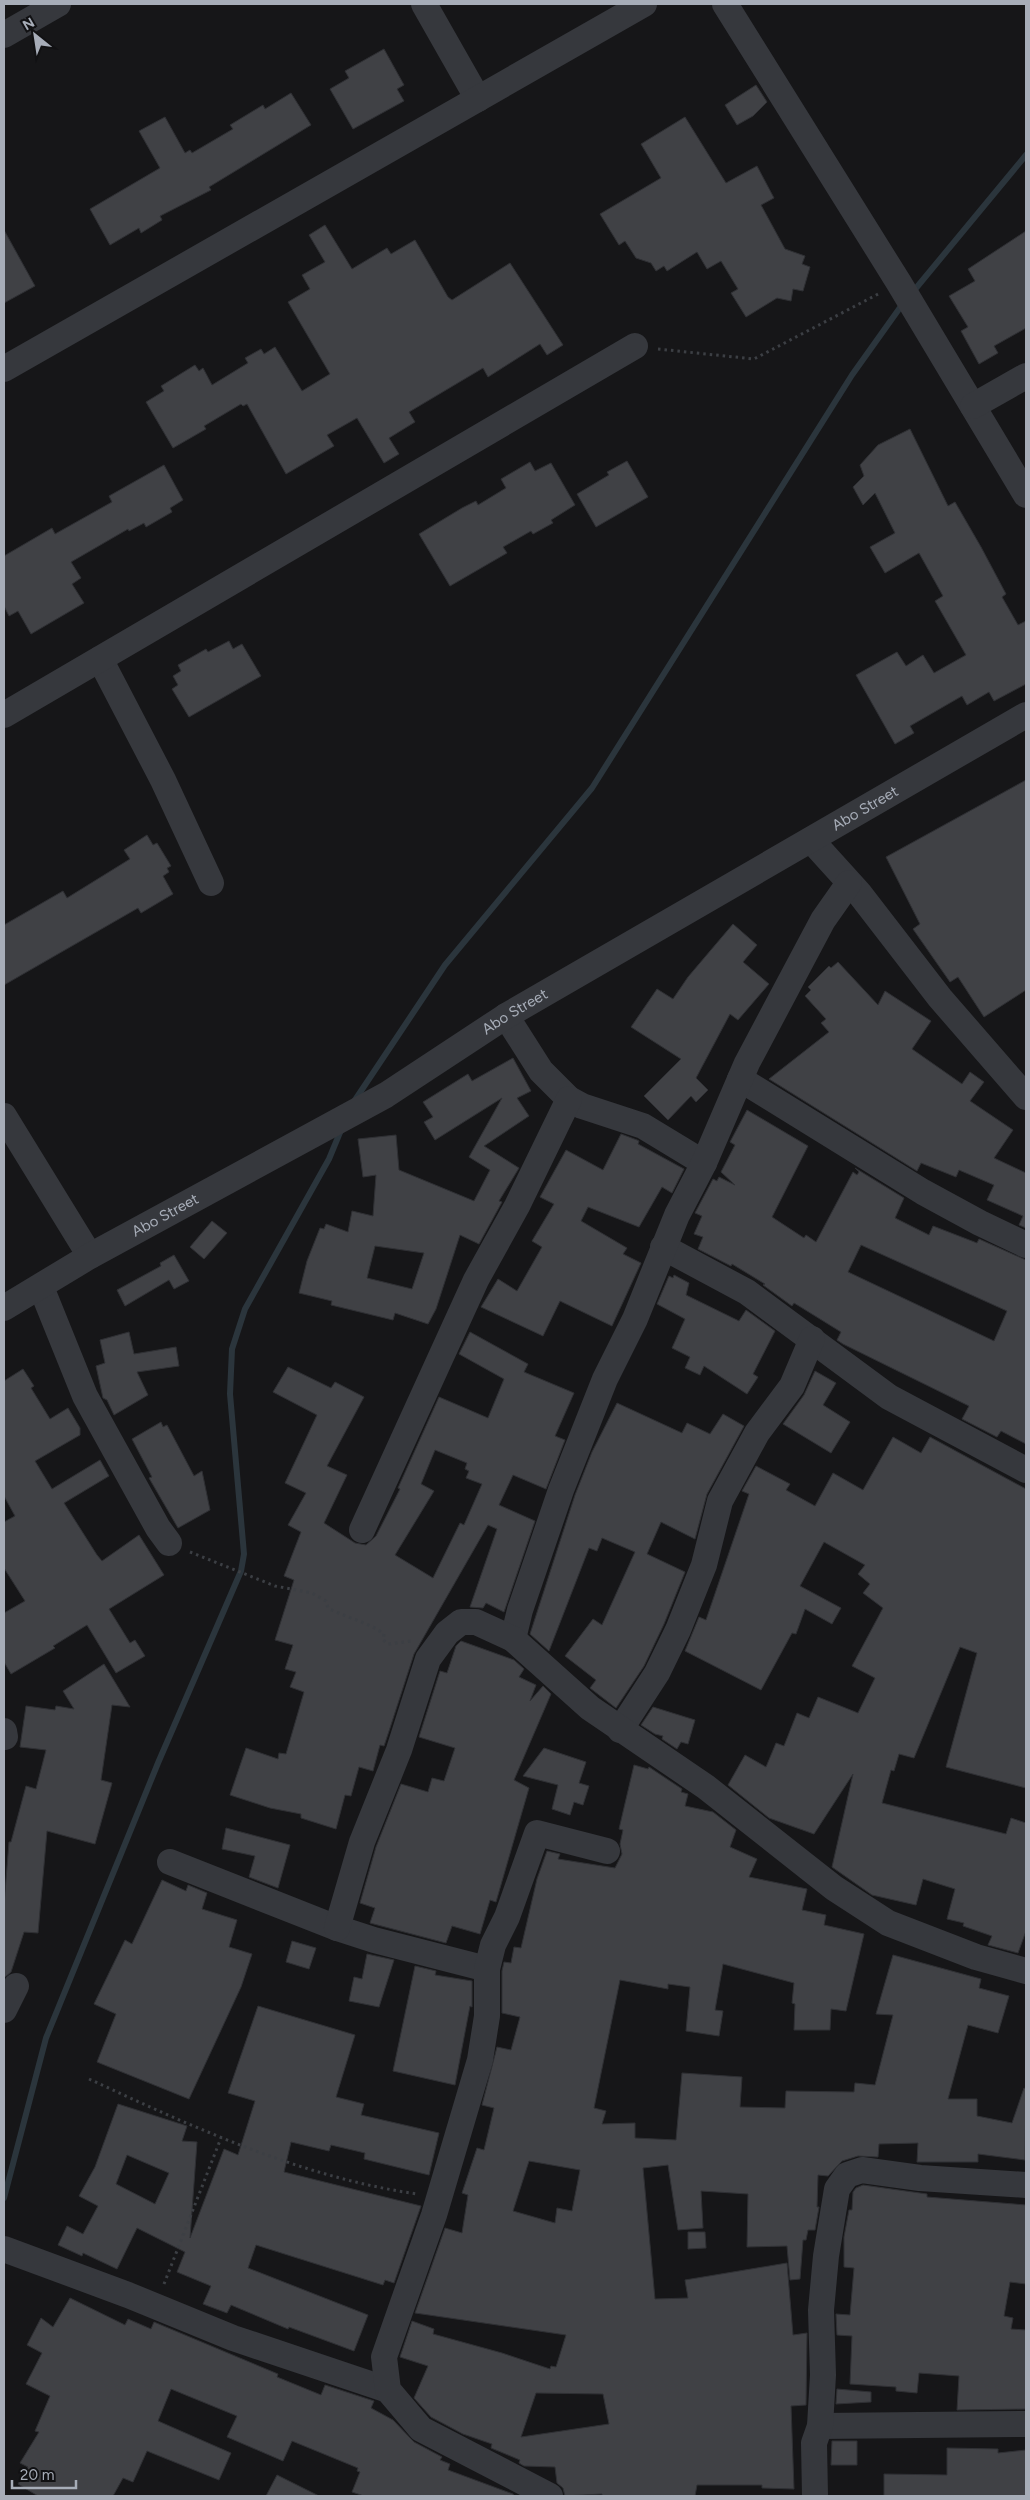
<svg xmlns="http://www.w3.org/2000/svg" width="1030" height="2500" viewBox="0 0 1030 2500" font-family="Figtree,sans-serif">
<rect width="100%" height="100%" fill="#161618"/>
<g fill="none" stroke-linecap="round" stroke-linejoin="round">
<g stroke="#2b353c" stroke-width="6">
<path d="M912,293L1026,155"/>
<path d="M355,1100L445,965L592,788L852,375L904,302"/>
<path d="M4,2198L46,2038L158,1763L241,1571L244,1554L230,1394L232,1349L245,1309L329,1159L341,1130"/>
</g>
</g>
<g fill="#404145" stroke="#2f3034" fill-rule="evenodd">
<path d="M384,49L404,85L397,89L404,101L353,129L330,89L349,78L345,71Z"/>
<path d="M756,85L767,102L753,116L737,125L725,105Z"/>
<path d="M291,93L311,125L209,187L211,190L160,216L162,220L141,233L139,228L110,245L90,209L160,168L139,131L165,117L185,153L190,150L192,153L233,129L230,125L263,105L265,109Z"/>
<path d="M685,117L726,183L757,166L774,198L761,205L785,249L805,256L802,264L810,267L803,291L793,289L791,301L777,298L746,317L731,293L738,289L721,261L707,269L697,252L667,271L664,266L656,271L651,263L636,258L625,241L619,245L600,214L661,178L641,144Z"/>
<path d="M325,225L352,269L387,248L391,254L415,240L448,297L452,300L510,263L563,345L547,355L540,344L488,377L483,368L409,412L415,422L389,438L399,454L384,463L357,418L327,435L334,446L286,474L247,404L243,406L241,404L204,426L206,429L173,448L146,402L164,391L161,386L195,365L199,371L203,368L212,385L248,363L245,358L261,349L264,354L275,347L302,391L330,374L288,302L310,289L302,275L325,262L309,235Z"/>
<path d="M4,230L35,286L4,303Z"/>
<path d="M1026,231V328L994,346L998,353L979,364L961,331L968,327L949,296L975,281L968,269Z"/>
<path d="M910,429L948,506L955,502L981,547L1006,594L1002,597L1018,625L1026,621V684L994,701L989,692L967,705L962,696L910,726L914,733L895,744L856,675L897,652L906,666L923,655L934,673L966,655L935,601L943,596L919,553L885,573L870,547L895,533L875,493L863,505L853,487L864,476L860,465L878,445Z"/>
<path d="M627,461L648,497L596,527L577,494L609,475L607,472Z"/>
<path d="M530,462L535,471L551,463L575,505L551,520L553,523L533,534L531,531L503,547L507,553L450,586L419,534L462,508L476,501L478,505L506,488L501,479Z"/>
<path d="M164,465L183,500L170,508L172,512L146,527L144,523L129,531L128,529L71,562L81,578L72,584L84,603L31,634L18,611L9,616L4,606V556L52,528L55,534L112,502L109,496Z"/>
<path d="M229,641L233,649L242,644L261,676L189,717L172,689L178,685L173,676L181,671L178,665L206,649L208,652Z"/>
<path d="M1026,780V990L984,1017L958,977L950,982L913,929L920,924L886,857Z"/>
<path d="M147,835L153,845L157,843L171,866L167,868L169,872L163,876L173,894L141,913L138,908L4,985V925L63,891L67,898L130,859L124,850Z"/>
<path d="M733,924L757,945L743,962L769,984L738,1020L730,1014L696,1078L708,1090L696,1102L691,1096L668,1120L644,1096L681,1059L631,1027L657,989L673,999L688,977Z"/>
<path d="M838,962L878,1005L885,991L931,1021L912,1049L962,1084L970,1072L984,1082L970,1101L1013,1130L994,1158L1026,1173V1228L1019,1225L1023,1216L987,1200L994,1185L959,1170L956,1177L921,1163L917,1171L769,1079L829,1032L821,1023L826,1019L805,996L811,990L808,987L829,966L831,968Z"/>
<path d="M513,1058L531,1091L517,1098L529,1116L484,1146L519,1168L499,1201L502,1202L479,1244L460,1235L436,1309L428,1324L395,1313L393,1320L331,1305L332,1301L299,1293L307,1261L320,1228L324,1229L326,1224L348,1232L352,1211L373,1216L376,1175L363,1177L358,1139L396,1135L399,1170L474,1201L490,1170L469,1157L502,1098L435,1140L424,1122L433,1117L423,1102L468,1074L472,1081ZM375,1246L424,1253L412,1289L367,1278Z"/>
<path d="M747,1110L808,1146L772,1217L804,1238L806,1235L816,1242L853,1172L857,1175L859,1172L855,1168L904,1198L895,1218L929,1235L933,1226L977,1243L979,1239L1026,1260V1444L1001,1431L997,1437L962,1419L969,1406L843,1344L837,1340L841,1332L799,1306L794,1303L792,1306L763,1285L765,1284L732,1264L731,1266L698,1249L703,1237L694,1234L702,1216L695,1213L713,1179L717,1181L719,1177L735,1185L721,1172L735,1145L730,1142ZM861,1245L1007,1311L994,1341L848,1272Z"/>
<path d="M621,1134L637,1140L639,1141L638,1144L684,1169L672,1193L662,1187L639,1227L588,1207L581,1221L627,1248L623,1254L641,1263L612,1326L560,1301L543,1336L481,1307L498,1279L517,1291L542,1247L532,1241L554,1204L540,1197L566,1150L603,1170Z"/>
<path d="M212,1221L227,1233L204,1259L190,1247Z"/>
<path d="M174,1255L189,1281L174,1289L169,1280L125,1306L117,1290L161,1266L160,1263Z"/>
<path d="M674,1275L689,1283L686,1295L739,1321L746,1310L775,1331L753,1374L758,1377L747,1394L704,1366L700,1375L685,1368L690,1357L672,1348L685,1319L657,1304L669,1276L673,1278Z"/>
<path d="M129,1332L134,1354L176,1347L179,1366L137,1372L148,1395L114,1415L107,1400L103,1398L96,1366L105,1363L100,1340Z"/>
<path d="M470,1332L528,1364L524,1372L574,1393L555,1436L565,1440L546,1489L513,1475L499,1505L535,1521L504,1612L486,1603L483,1608L470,1607L497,1529L488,1525L414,1654L390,1728L384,1746L380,1745L373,1771L359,1767L351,1796L345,1795L336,1829L301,1818V1814L270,1808L230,1795L246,1748L278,1759L279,1753L286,1754L304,1692L290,1687L296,1672L285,1669L293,1645L275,1640L294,1580L284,1576L301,1532L288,1525L306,1493L285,1483L317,1415L273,1392L288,1367L331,1388L335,1382L364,1397L327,1466L347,1475L324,1523L355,1543L366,1545L376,1536L400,1489L398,1488L439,1397L488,1418L504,1379L459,1354ZM435,1450L467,1463L465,1469L469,1471L466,1478L482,1484L464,1525L460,1523L433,1578L395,1555L434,1491L421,1484Z"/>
<path d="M23,1369L34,1386L31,1388L50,1419L68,1408L80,1428V1435L35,1461L52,1489L100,1460L109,1476L64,1503L97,1555L102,1561L139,1535L164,1575L109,1609L130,1643L135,1640L145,1656L116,1673L87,1625L53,1646L55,1648L11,1674L4,1662V1613L25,1601L4,1568V1522L15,1516L4,1496V1381Z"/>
<path d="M815,1371L836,1383L823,1405L850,1422L831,1453L783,1424L804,1395Z"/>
<path d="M617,1403L682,1433L687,1423L710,1434L723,1414L744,1426L707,1494L695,1539L661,1522L647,1554L685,1572L664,1624L644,1666L616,1708L590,1688L596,1680L565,1656L593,1619L602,1625L635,1552L602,1538L597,1551L589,1548L549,1651L530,1634L575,1495L592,1452Z"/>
<path d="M161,1422L163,1427L167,1425L194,1476L202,1471L210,1510L178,1528L149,1478L152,1477L132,1439Z"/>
<path d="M893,1437L921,1453L930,1437L1026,1489V1788L946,1767L977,1653L960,1647L914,1758L899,1754L894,1771L891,1770L882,1803L1006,1834L1011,1818L1026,1823V1931L1018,1953L988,1945L992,1936L963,1926L964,1923L947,1919L955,1889L923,1879L916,1905L872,1895L832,1867L853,1774L814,1834L769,1818L728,1785L745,1755L766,1767L776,1743L784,1746L797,1713L809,1718L818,1697L858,1713L875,1678L852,1666L883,1608L863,1593L870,1584L858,1574L865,1565L824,1542L800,1586L841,1608L832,1624L805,1609L796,1634L792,1633L761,1690L685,1651L699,1617L706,1620L749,1494L742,1491L756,1466L790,1484L786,1490L815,1506L833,1473L863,1490Z"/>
<path d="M461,1641L514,1660L524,1669L519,1677L536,1685L530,1701L543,1686L551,1694L514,1780L529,1788L496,1902L490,1900L480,1934L452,1926L446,1943L370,1923L375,1908L360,1903L376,1847L401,1784L428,1792L432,1778L444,1781L455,1748L419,1737L440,1671L447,1673L456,1646Z"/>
<path d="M104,1664L130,1707L112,1705L101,1780L112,1783L95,1844L47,1831L38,1933L24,1932L11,1972L4,1978V1905L9,1842H11L26,1786L36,1789L46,1750L20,1747L26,1706L55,1710L56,1706L74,1709L63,1691Z"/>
<path d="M653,1707L695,1720L688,1744L681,1742L677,1749L662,1739L663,1736L655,1734L641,1725Z"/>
<path d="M544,1748L586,1762L579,1783L589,1786L583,1805L574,1802L570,1815L552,1809L558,1785L523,1776Z"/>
<path d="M634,1765L648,1769L649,1767L682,1789L681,1792L688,1794L685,1806L713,1812L736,1830L730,1847L757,1859L749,1877L807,1889L802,1910L826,1915L824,1925L864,1934L846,2011L831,2009L830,2030H794L795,2004L792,2003L794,1983L723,1964L715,2010L723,2011L719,2036L686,2031L690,1987L668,1984V1989L620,1980L594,2108L606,2111L602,2124L635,2123V2138L676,2140L682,2073L742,2077L740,2107L785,2108L786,2091L854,2092L855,2083L875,2085L893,2015L876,2014L893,1955L981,1979L979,1988L1009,1996L998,2033L968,2025L948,2099H977V2116L1012,2123L1024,2088L1026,2089L1025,2160L978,2154V2162H917L918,2143L879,2144L878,2157L858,2156L842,2161L828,2176L818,2175L817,2207H819L815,2230H808L806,2240H803L800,2279L790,2280L787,2246L747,2247L748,2194L701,2191L703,2228L678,2230L668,2165L643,2168L655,2299L688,2298L685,2280L787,2263L793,2335L807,2333L806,2405L791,2406L794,2489L762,2488V2485H697L695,2496H602V2494L565,2496L563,2488L557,2483L555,2467L524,2466L519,2463L520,2460L491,2448L492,2444L463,2434L431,2417L414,2398L428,2366L400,2357L412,2321L434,2329L433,2334L502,2353L550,2369L551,2366L556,2367L566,2335L415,2313L445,2228L462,2233L468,2195L462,2193L477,2148L484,2150L494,2108L482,2105L497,2047L511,2050L520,2017L502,2013V1971L504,1962L511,1963L514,1947L521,1948L537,1879L547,1851L560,1854L558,1859L615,1868L622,1854L620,1844L623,1830L619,1829ZM529,2161L580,2170L572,2211L557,2208L555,2223L513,2211ZM536,2393L603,2394L609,2424L521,2437Z"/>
<path d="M226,1828L290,1845L278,1888L249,1877L255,1856L222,1849Z"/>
<path d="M162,1880L186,1891L188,1885L207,1893L202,1909L237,1920L229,1947L252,1954L241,1987L189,2099L97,2062L116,2014L94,2004L125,1940L132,1944Z"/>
<path d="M292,1941L316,1948L309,1969L286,1962Z"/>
<path d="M367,1954L394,1960L379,2007L349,2001L354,1977L362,1979Z"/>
<path d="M415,1966L436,1971L435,1975L472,1981V2007L470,2006L455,2085L393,2071Z"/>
<path d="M258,2006L355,2035L336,2097L364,2104L361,2115L439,2133L429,2175L364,2159L365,2153L331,2145L329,2151L291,2142L284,2172L421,2206L394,2283L385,2280L383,2285L256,2245L248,2268L368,2315L354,2351L289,2327L288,2329L231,2305L227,2313L203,2304L211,2286L177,2272L185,2252L137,2228L117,2269L83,2253L82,2256L58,2245L67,2226L83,2234L98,2206L79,2196L95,2167L118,2104L187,2126L182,2141L197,2142L190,2238L224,2149L238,2155L255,2101L228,2093ZM127,2155L169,2173L155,2204L116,2184Z"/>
<path d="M863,2185L927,2194V2197L1026,2205V2284L1010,2282L1004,2316L1013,2318L1011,2329L1026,2330V2409L957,2410L959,2376L919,2373L917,2393L896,2391V2387L850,2384L852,2336L837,2335L836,2314L850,2315L854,2268L844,2267V2237L849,2210H852L853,2192L856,2188Z"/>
<path d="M688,2232H705L706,2248L688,2249Z"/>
<path d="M70,2298L125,2325L128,2319L151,2329L154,2322L278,2374L277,2377L321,2395L325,2385L374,2401L371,2408L393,2420L414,2442L442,2457L440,2460L450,2464L448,2470L513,2494L514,2496H364L352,2492L360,2472L357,2471L358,2468L292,2441L283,2461L227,2437L237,2416L171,2389L158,2421L231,2453L219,2480L147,2451L133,2482L123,2478L113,2496H38L18,2484L28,2467L20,2463L39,2432L35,2431L50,2396L26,2384L42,2353L27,2345L41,2318L53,2327Z"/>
<path d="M837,2389L871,2392V2402L836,2404Z"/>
<path d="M832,2441H857V2465H831Z"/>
<path d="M947,2448L998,2449V2453L1026,2450V2496H884V2474L947,2475Z"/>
<path d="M277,2475L319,2496H266Z"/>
</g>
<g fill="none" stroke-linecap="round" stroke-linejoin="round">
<g stroke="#3c3f44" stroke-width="3" stroke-dasharray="2.5 4" stroke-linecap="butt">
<path d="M658,349L754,359L880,293"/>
<path d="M190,1552L275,1586L312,1593L326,1601L328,1608C347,1618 368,1622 384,1634L383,1640L388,1644L413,1641"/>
<path d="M89,2079C195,2128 301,2177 417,2194"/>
<path d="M164,2284L221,2138"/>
</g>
<g stroke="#36383d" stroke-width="26">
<path d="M424,4L478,99"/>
<path d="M725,4L899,283L1026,495"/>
<path d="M4,35L58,4"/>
<path d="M4,369L644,4"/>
<path d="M973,406L1026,376"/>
<path d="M100,659L163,780L211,883"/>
<path d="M4,715L635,346"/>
<path d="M811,840L859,893L940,998L1026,1097"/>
<path d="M506,1016L541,1071L569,1099L582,1106L643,1126L704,1163"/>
<path d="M740,1079L923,1192L980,1223L1026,1245"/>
<path d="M4,1116L90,1256"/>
<path d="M663,1247L747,1292L889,1397L1026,1470"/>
<path d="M41,1287L85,1396L158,1528L169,1543"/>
<path id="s1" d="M4,1308L90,1256L386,1095L506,1016L1026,715"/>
<path d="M362,1530L476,1280L517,1206L569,1099"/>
<path d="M513,1639L520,1610L561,1490L605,1379L635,1319L677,1215L704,1163L747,1063L823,920L849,883"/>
<path d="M620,1730L657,1673L678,1630L704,1565L720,1501L757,1433L792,1386L812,1339"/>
<path d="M4,1731L5,1737"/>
<path d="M170,1862L337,1928L374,1940L487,1969"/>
<path d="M337,1928L362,1842L399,1750L428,1659L447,1633L461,1622H476L513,1639L590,1708L706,1787L834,1888L888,1923L976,1957L1026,1971"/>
<path d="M4,2010L16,1986"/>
<path d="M4,2249L128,2295L233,2338L388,2390"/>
<path d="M820,2426L1026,2424"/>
<path d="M550,2496L421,2429L388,2390L384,2357L434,2215L480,2060L487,2016V1969L493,1945L507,1917L537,1833L607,1851"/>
<path d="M815,2496L814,2443L820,2426L823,2375L821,2310L826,2256L837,2189L847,2175L862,2170L920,2178L1026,2185"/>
</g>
</g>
<g text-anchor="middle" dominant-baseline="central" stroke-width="4" stroke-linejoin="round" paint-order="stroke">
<g font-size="15" fill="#a7adb8" stroke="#111113">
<text stroke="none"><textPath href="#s1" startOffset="996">Abo Street</textPath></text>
<text stroke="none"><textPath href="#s1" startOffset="591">Abo Street</textPath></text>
<text stroke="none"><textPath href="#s1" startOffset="186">Abo Street</textPath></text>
</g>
</g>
<rect width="1030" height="2500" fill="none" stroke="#a7adb8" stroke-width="10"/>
<g transform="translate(35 35) rotate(330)" stroke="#111113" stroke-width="4" paint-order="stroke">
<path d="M0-4L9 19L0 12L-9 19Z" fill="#a7adb8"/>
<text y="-8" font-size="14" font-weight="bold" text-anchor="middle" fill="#a7adb8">N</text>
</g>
<path d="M12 2480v8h64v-8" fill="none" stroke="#a7adb8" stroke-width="2.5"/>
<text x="20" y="2480" font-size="15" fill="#a7adb8" stroke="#111113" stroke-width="4" paint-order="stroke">20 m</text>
</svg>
